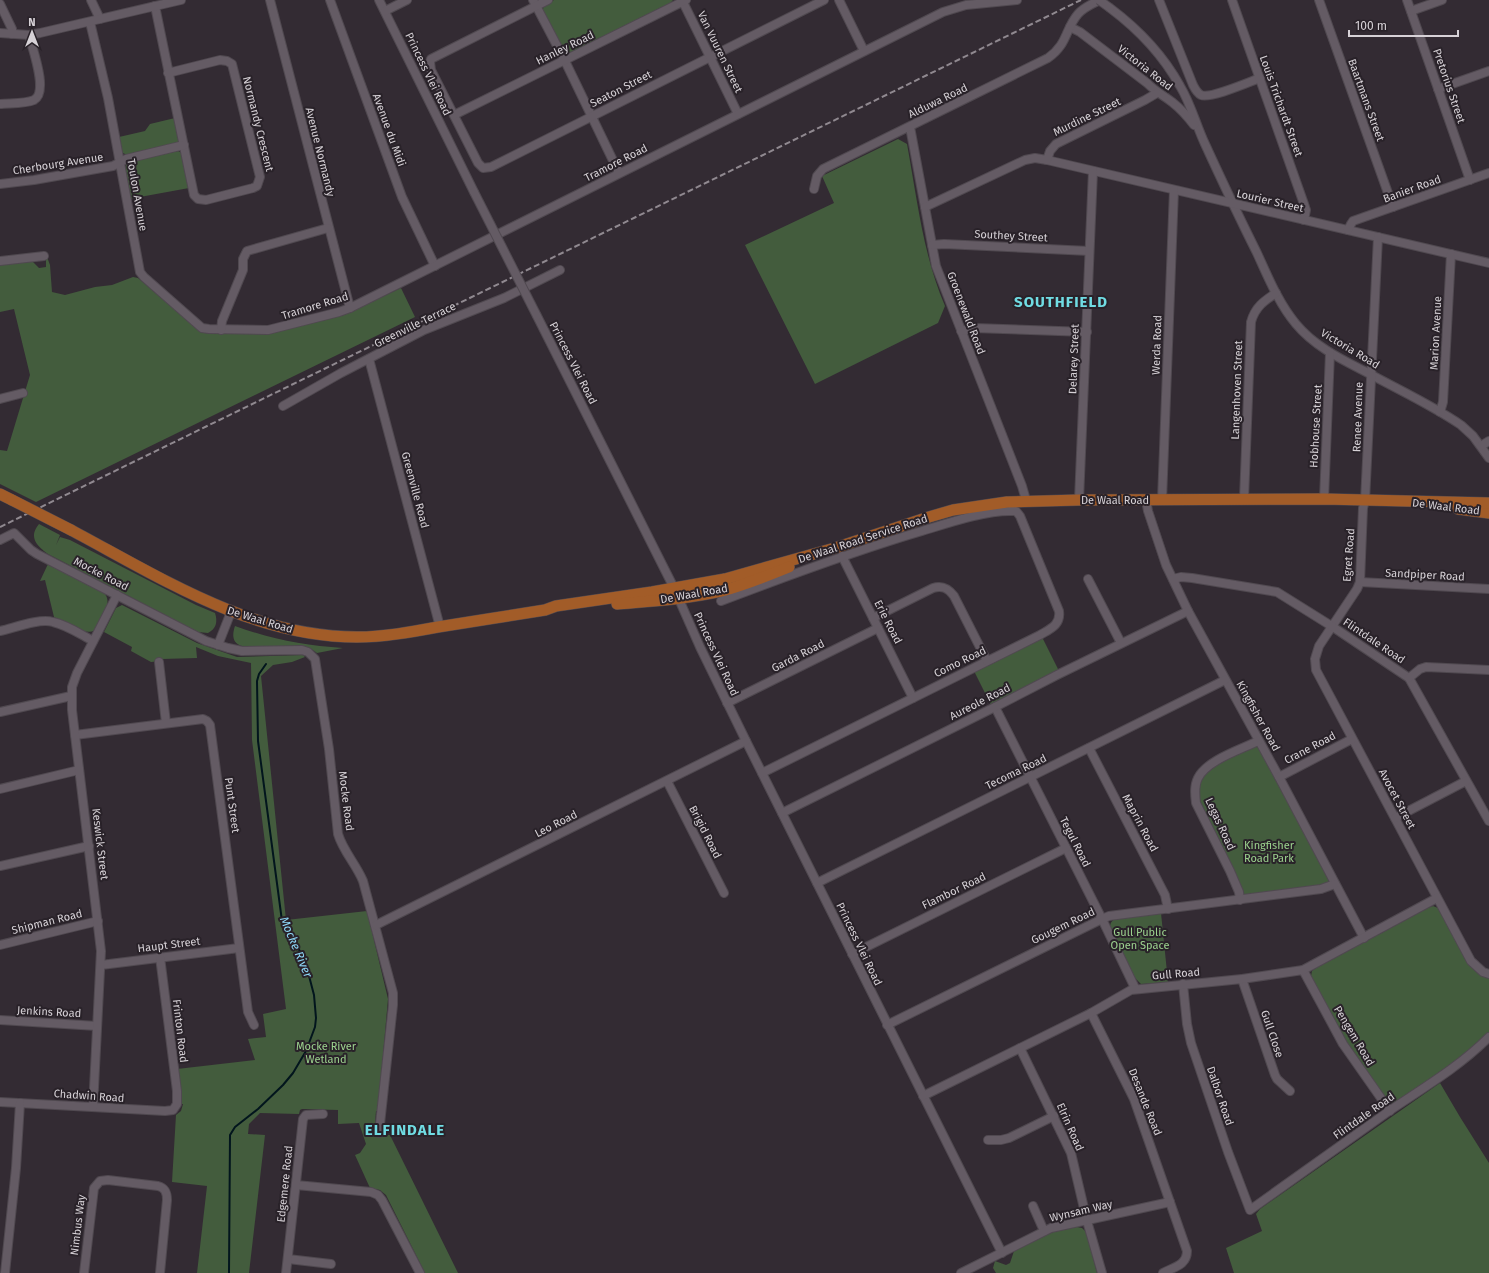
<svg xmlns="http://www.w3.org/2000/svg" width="1489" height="1273" viewBox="0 0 1489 1273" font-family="'Fira Sans',sans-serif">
<rect width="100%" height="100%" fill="#332b33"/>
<g fill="#435c3d">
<path d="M554,0H673L669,5L568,54H566L542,10L546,4Z"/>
<path d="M175,118L179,140L178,143L127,155L121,152L119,137L145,131L150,124Z"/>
<path d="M898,139L907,144C917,198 923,255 945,306L938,323L815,384L745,245L834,203L822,176Z"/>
<path d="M178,151L182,153L189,188L129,199L125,168L128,162Z"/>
<path d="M47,257L50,265L52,292L65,295L95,287L112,285L133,277L138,278L200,331L203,333L260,334L275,332L344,315L401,288L415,317L36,502L0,484V450L7,451L30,375L14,309L0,312V264L31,260L39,268L46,267V258Z"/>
<path d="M39,524L60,535L56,545L60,537L70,540L196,605L215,613C218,622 216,629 208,633L198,632L48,554C37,546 28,537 39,524Z"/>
<path d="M48,564L104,593C114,603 100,620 95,630C84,637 64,622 54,617L45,580L40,581Z"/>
<path d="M122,605L197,643L237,657L303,655L305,657L292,662L273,665L261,676L286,920L367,911L388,999L378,1111H376L374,1135H390L458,1273H425L386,1195L380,1190L370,1188L355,1155L360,1153L366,1144L359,1123L338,1124V1110L302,1109L300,1110L299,1114L260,1113L249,1124L248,1134L265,1135L249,1273H197L207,1186L172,1182L176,1115L181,1111L183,1104H181L177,1069L255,1060L248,1039L266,1037L263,1014L286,1009L252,740L251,663L218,656L196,647L197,658L162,659V661L151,662L131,651L132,647L104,632L116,608Z"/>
<path d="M235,626C271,639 305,646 343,648L317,653L310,648L302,646H242C232,643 232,635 235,626Z"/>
<path d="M1042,637L1059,671L991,705L974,671Z"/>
<path d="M1258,741L1335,884L1240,900L1195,791L1202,771Z"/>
<path d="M1433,906L1438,908L1470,966L1479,974L1489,978V1032L1465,1054L1399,1101L1394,1103L1387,1101L1352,1051L1338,1028L1311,976L1312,971L1316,968L1428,908Z"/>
<path d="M1161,913L1168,982L1141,984L1134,977L1110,927C1110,923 1112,920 1116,919Z"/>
<path d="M1440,1083L1460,1117L1489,1163V1273H1234L1226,1248L1262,1231L1256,1214L1260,1209Z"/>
<path d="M1077,1227L1082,1228L1086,1232L1097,1273H996L993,1268L995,1261L1006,1265L1010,1263L1014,1251L1053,1232Z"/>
</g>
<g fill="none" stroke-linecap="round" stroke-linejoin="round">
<path stroke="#02151d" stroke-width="2" d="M229,1273L230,1135L235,1127L258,1109L283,1085L293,1073L306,1051L315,1027L316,1018L314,995L308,972L301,953L282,921L258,741L257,681L259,674L266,664"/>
<defs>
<g id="minor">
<path d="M91,0L100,19"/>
<path d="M270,0L350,308"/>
<path d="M330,0L402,197L435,266"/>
<path d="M379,0L474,192"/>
<path d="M533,0L565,61L619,173"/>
<path d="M548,0L431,59L430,62L431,70L478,163L483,168L491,167L824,0"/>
<path d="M682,0L738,114"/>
<path d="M839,0L864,51"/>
<path d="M1159,0L1193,85C1195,89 1197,93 1201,95C1210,99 1249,82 1260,78"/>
<path d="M1232,0L1304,204L1306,210L1304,220"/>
<path d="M1319,0L1393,207"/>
<path d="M1407,0L1470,180"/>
<path d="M0,4L12,29V34"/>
<path d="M155,6L189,171L194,195L198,199L206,200L253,188L257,186L260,177L232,64L227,61L220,60L168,73"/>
<path d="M1110,8C1138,29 1163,55 1180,86C1191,104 1196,125 1205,144C1222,181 1239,217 1257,253C1268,277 1279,304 1296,324C1315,347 1343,360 1368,373C1399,390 1432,405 1461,425L1473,436L1489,458"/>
<path d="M385,11L407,0"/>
<path d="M1411,11L1442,0"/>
<path d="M90,22L108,98L140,272L144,277L202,328L209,329L268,330L339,312L350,308L943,12L966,5L1017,0"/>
<path d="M1070,27L1080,32L1147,83C1156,92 1163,95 1172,102C1181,109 1188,117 1194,125"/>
<path d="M0,33L29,35L40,33L181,0"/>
<path d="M1438,89L1489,71"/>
<path d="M0,104C10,103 25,104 34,100C49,92 32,48 29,35"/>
<path d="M454,115L686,0"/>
<path d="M910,127L936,266L1022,486L1026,500"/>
<path d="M1047,160L1489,263"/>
<path d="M0,184L34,180L113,166L126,159L184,145"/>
<path d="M814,189L817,176L823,169L1048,58C1068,44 1065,29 1078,14C1084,7 1092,4 1100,0"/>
<path d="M925,207L1025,160L1035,158L1047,160L1050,151L1056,144L1145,100L1157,93"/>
<path d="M1348,230L1351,224L1353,221L1489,173"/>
<path d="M1378,237L1365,501L1363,508L1360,582L1357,589L1319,646L1315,659L1316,670L1471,961L1483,972L1489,974"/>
<path d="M932,245L944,244L1089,251"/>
<path d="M0,261L44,256"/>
<path d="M537,316L674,588L700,647L746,741L1002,1253"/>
<path d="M221,330L222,321L243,270V259L247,251L328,228"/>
<path d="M961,331L974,328L1087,332"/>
<path d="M369,359L440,627"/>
<path d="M0,399L23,393"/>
<path d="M283,406L341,373L424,330L504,298L560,270"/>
<path d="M1440,412L1443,402L1451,254"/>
<path d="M1481,446L1489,441"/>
<path d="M1244,499L1251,322C1255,307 1264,301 1276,293"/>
<path d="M1324,499L1330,353"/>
<path d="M1079,500L1093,171"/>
<path d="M1146,500L1148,511L1166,565L1188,611L1279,777L1364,938"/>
<path d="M1162,500L1174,190"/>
<path d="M0,540L14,533L31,550L37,554L206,641L228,648L242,651L302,650L308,652L315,659L329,749L338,834C343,851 356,864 363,881L393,993V1005L379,1133"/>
<path d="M842,556L913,698"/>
<path d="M1088,579L1121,643"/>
<path d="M1173,579L1181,577L1192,578L1277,592L1333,627L1409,678L1489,821"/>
<path d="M1360,582L1489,589"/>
<path d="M721,601C787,576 854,551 922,531C948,523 986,510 1013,511H1016L1020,516L1059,611C1061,625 1050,629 1040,635L762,773"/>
<path d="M873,618L933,588C942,585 948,588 954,596L987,661"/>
<path d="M0,631C14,628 39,618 53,622C67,625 80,634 93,641"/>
<path d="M218,645L231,612"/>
<path d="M159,662L166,723"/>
<path d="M1409,678L1420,669L1426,667L1489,670"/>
<path d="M727,703L878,628"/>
<path d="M995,707L1102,919L1135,988"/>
<path d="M0,712L71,696"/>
<path d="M75,735L203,719L207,721L210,725L248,1012L254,1025"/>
<path d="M1089,748L1165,895L1168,909"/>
<path d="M1279,777L1352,739"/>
<path d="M667,781L724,893"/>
<path d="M0,789L79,770"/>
<path d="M782,813L995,707L1057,675L1188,611"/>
<path d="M1395,818L1466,781"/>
<path d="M0,866L89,846"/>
<path d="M817,883L1225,680"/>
<path d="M1240,900L1239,892L1230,871L1196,803C1195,795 1194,786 1198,778C1207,760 1240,750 1258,741"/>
<path d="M376,925L746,741"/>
<path d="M0,945L98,921"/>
<path d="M852,954L1066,848"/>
<path d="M101,965L239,948"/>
<path d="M1303,970L1343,1044L1390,1111"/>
<path d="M1242,979L1275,1075L1277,1079L1290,1091"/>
<path d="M1183,984L1187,1024L1191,1043L1228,1152L1250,1210C1296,1177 1342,1144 1389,1111C1423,1088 1459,1067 1489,1037"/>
<path d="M1091,1013L1134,1099L1187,1251C1187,1265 1174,1267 1163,1273"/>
<path d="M0,1020L97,1026"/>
<path d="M887,1025L1102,919L1109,916L1321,889L1335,884"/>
<path d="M1020,1048L1071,1153L1087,1221L1102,1273"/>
<path d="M923,1096L1091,1013L1131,990L1242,979L1303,970L1437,898"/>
<path d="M0,1102L165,1111L173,1110L177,1104V1091L160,957"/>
<path d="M93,1107L101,951L72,710V687L77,673L117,595"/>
<path d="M988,1140H1001L1009,1138L1054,1116"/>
<path d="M296,1185L371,1192L378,1195L382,1200L420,1273"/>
<path d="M1033,1206L1044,1231"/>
<path d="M288,1259L331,1264"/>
<path d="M5,1273L16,1168L20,1103"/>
<path d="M84,1273L94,1188L100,1181L108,1180L158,1186C165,1188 167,1192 167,1200L160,1273"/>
<path d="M286,1273L303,1119L306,1115L323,1114"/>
<path d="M961,1273L1051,1228L1170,1202"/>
</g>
<g id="major">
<path d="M0,494L12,500"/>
<path d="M1458,509L1489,513"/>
<path d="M71,530C161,578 252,637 357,637C384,637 411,632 438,627C474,621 509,616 545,610L556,606L652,592L725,579L835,548L929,517L953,510L1007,502L1079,500L1324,499L1489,503"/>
<path d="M617,604C652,601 688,599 722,591C745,585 767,576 789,567"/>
</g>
</defs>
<use href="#minor" stroke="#504950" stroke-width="10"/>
<use href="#major" stroke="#504950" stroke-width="12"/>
<use href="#minor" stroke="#645b64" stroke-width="8"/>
<use href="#major" stroke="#a25c28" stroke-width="11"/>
<path stroke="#908990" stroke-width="2" stroke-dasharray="6 3" stroke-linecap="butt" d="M0,527L1081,0"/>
<defs>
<g id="minor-bridge">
<path d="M1099,0L1110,8"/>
<path d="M474,192L537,316"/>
</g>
<path id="major-bridge" d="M12,500L71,530"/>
</defs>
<use href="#minor-bridge" stroke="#504950" stroke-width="10" stroke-linecap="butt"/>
<use href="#major-bridge" stroke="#504950" stroke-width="12" stroke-linecap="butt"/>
<use href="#minor-bridge" stroke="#645b64" stroke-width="8"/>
<use href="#major-bridge" stroke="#a25c28" stroke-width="11"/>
</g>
<g text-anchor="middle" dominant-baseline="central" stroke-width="4" stroke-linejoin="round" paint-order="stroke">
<g font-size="11" fill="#d7d2d7" stroke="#292229">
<text transform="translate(565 48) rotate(-26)">Hanley Road</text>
<text transform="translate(720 52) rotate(64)">Van Vuuren Street</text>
<text transform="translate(1145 68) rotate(38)">Victoria Road</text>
<text transform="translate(428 74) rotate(64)">Princess Vlei Road</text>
<text transform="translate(1449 86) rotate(71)">Pretorius Street</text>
<text transform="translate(621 89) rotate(-27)">Seaton Street</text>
<text transform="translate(1366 100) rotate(70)">Baartmans Street</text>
<text transform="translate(938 101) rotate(-26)">Alduwa Road</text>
<text transform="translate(1281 106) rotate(70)">Louis Trichardt Street</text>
<text transform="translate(1087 117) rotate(-26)">Murdine Street</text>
<text transform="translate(258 124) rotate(76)">Normandy Crescent</text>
<text transform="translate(389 130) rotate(70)">Avenue du Midi</text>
<text transform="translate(320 152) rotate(76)">Avenue Normandy</text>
<text transform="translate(616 163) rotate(-27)">Tramore Road</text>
<text transform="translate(58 164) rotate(-9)">Cherbourg Avenue</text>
<text transform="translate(1412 189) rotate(-20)">Banier Road</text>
<text transform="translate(137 195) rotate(80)">Toulon Avenue</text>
<text transform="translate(1270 201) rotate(13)">Lourier Street</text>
<text transform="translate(1011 236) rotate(3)">Southey Street</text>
<text transform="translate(315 306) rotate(-17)">Tramore Road</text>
<text transform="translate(966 313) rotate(69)">Groenewald Road</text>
<text transform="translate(415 325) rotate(-26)">Greenville Terrace</text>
<text transform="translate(1436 333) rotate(-87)">Marion Avenue</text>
<text transform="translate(1157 345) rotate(-88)">Werda Road</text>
<text transform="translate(1350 349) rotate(31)">Victoria Road</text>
<text transform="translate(1074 359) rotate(-88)">Delarey Street</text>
<text transform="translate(573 363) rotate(63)">Princess Vlei Road</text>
<text transform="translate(1237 390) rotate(-88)">Langenhoven Street</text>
<text transform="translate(1358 417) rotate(-88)">Renee Avenue</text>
<text transform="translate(1316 426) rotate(-87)">Hobhouse Street</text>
<text transform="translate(415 490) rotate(75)">Greenville Road</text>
<text x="1115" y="500">De Waal Road</text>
<text transform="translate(1446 507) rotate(7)">De Waal Road</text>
<text transform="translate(863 539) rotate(-18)">De Waal Road Service Road</text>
<text transform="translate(1349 555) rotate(-86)">Egret Road</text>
<text transform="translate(101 574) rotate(27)">Mocke Road</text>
<text transform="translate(1425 575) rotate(3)">Sandpiper Road</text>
<text transform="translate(694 594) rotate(-10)">De Waal Road</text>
<text transform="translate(260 620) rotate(17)">De Waal Road</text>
<text transform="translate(888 622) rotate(63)">Erie Road</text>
<text transform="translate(1374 641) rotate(34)">Flintdale Road</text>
<text transform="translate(716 654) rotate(65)">Princess Vlei Road</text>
<text transform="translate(798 656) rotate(-27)">Garda Road</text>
<text transform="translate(960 662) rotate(-26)">Como Road</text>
<text transform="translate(980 702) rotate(-27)">Aureole Road</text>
<text transform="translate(1258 716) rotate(61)">Kingfisher Road</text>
<text transform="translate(1310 748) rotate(-28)">Crane Road</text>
<text transform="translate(1016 772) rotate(-26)">Tecoma Road</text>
<text transform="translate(1397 799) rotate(62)">Avocet Street</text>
<text transform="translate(346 801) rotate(83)">Mocke Road</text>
<text transform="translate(232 805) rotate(82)">Punt Street</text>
<text transform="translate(1140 823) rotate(62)">Maprin Road</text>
<text transform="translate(556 824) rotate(-27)">Leo Road</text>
<text transform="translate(1220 824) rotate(65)">Legas Road</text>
<text transform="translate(705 832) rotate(63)">Brigid Road</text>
<text transform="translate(1075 842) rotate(63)">Tegul Road</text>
<text transform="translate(100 844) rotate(83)">Keswick Street</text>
<text transform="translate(954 891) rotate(-26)">Flambor Road</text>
<text transform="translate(47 922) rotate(-14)">Shipman Road</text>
<text transform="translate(1063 926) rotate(-26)">Gougem Road</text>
<text transform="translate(859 944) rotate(64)">Princess Vlei Road</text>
<text transform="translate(169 945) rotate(-7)">Haupt Street</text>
<text transform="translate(1176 974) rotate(-5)">Gull Road</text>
<text transform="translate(49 1012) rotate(3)">Jenkins Road</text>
<text transform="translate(180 1031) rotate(83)">Frinton Road</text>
<text transform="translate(1272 1034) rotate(71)">Gull Close</text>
<text transform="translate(1354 1036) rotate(59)">Pengem Road</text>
<text transform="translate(89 1096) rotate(4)">Chadwin Road</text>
<text transform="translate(1220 1096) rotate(71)">Dalbor Road</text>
<text transform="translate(1145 1102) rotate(68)">Desande Road</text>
<text transform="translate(1364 1116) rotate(-35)">Flintdale Road</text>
<text transform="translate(1070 1127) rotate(66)">Elrin Road</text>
<text transform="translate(285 1184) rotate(-84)">Edgemere Road</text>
<text transform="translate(1081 1211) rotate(-13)">Wynsam Way</text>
<text transform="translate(78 1225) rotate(-83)">Nimbus Way</text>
</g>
<g font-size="11" fill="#9cd28e" stroke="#292229">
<text x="1269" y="845">Kingfisher<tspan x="1269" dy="13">Road Park</tspan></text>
<text x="1140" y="932">Gull Public<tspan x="1140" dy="13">Open Space</tspan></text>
<text x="326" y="1046">Mocke River<tspan x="326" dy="13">Wetland</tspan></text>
</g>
<g font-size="12" font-style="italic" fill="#8dd7f7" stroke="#292229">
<text transform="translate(296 947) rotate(67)">Mocke River</text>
</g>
<g font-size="15" font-weight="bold" letter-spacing="1" fill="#70dce3" stroke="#292229">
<text x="1061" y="302">SOUTHFIELD</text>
<text x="405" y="1130">ELFINDALE</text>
</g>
</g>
<g transform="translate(32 32)" stroke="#292229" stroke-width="3" paint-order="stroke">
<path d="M0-3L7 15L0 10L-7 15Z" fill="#d7d2d7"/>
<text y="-6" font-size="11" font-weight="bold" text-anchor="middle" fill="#d7d2d7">N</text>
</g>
<path d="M1349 30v6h109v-6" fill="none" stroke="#d7d2d7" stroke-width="2"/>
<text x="1355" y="30" font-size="12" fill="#d7d2d7" stroke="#292229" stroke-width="3" paint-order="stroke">100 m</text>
</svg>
